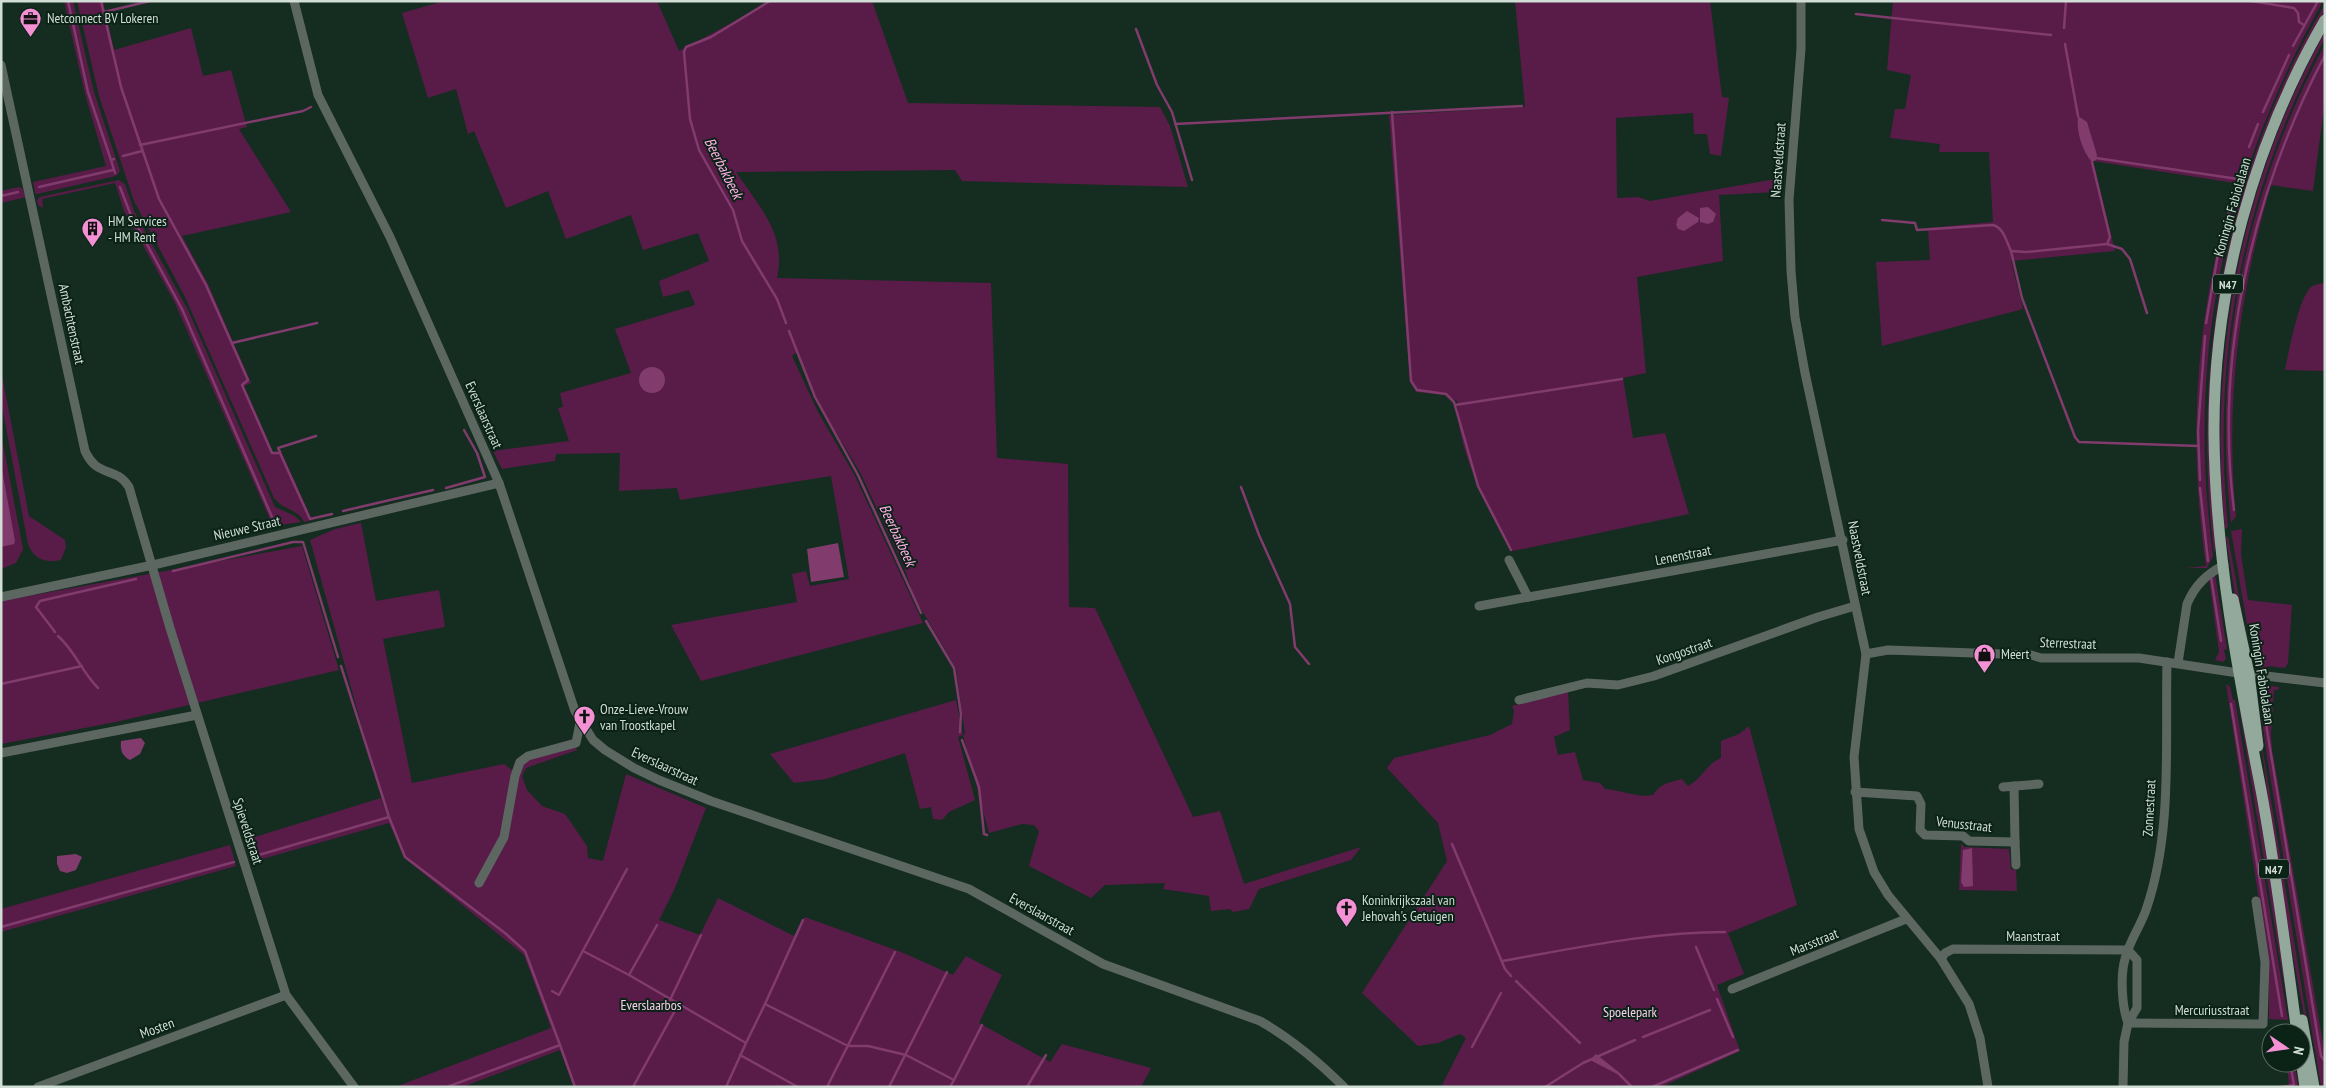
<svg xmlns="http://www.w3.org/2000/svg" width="2326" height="1088" viewBox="0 0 2326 1088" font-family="'PT Sans Narrow',sans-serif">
<rect width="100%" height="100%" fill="#152c20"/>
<g fill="#591c48">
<path d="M64,1H73L94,92L120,171L117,175L112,177L37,194L35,193L33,182L106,166L85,94Z"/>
<path d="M77,1H103L114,50L191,28L203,76L231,70L247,127L239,129L291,212L182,236L208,284L251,383L244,386L273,452L281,451L312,520L304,522C298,509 283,510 274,498L185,297L134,201L99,96Z"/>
<path d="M444,1H657L679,51L773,1H872L908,103L1160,107L1170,126L1188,187L962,181L955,170L736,172C759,206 787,235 777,278L991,283L997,458L1068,464L1069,607L1095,608L1193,817L1220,811L1244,884L1361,847L1351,860L1259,889L1249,909L1233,912L1230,909L1211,911L1209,896L1163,889L1165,883L1105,885L1091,898L1029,866L1039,831L1034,825L1022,824L989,833L963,735L958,737L975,800L949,812L942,820L933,819L931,807L920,809L905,753L826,779L794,783L770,754L956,700L963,735L965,734L956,668L914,597L904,567L860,472L818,403L798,351L792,356L818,412L855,476L923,623L701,681L671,625L797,602L792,574L806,571L810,586L849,579L831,476L680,500L677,488L619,491L620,453L556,454L555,461L502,469L493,451L569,441L558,408L563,407L560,393L631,373L615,329L695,305L689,290L663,297L659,281L709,261L698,233L643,250L631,215L566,239L548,191L506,208L474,131L468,134L456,89L428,98L402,13Z"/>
<path d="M1515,1H1710L1722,97L1729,98L1721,156L1710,154L1707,134H1694L1693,113L1616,118L1617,198L1638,197L1650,201L1776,179V192L1719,195L1723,261L1637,277L1646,373L1623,378L1633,438L1665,433L1689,514L1513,551C1492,516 1470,475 1461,435C1458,424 1458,412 1457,401L1446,395L1416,392L1410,380L1389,115L1525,107Z"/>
<path d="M1893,1H2323C2224,178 2186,355 2213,556L2207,568H2186L2206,566C2193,478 2193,386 2208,297C2214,259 2225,221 2235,183L2093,161L2115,251L2011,261L2023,309L1882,346L1876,262L1930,260L1928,228L1993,222L1989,152H1939L1940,144L1890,138L1895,109H1905L1911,75L1887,70Z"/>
<path d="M2325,4V10L2289,77L2262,142L2210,386L2209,463L2216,543L2214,553C2191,362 2226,171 2325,4Z"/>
<path d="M2325,32V38C2243,193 2211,353 2228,527L2225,529C2208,355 2240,185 2325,32Z"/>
<path d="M2325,44V100L2313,191L2271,185C2239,293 2225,403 2236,516L2231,523C2212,357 2246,191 2325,44Z"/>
<path d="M119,180L125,184L134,211L188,310L275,507L295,516L301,522L273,526L174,301L124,211L115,183L42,199L43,208L38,205L37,200L40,197Z"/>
<path d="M19,187L22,188L26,197L1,203V191Z"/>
<path d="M2325,283V371L2285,370C2289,351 2298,301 2310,288C2314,284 2319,284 2325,283Z"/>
<path d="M1,370L29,516L65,540L66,547L61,560C46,563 34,560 28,544L1,401Z"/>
<path d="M1,433L23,549L16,563L1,569Z"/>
<path d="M361,523L376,601L439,590L445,627L383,639L412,783L504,764L512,770L516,759L524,754L573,739L577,750L526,768L522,776L527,790L542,806L565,814L587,846L588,858L603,861L626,774L706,808L675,888L659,920L700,935L718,898L794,936L805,917L901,952L953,975L966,956L1002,975L979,1023L1050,1062L1062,1044L1151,1068L1141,1087H574L560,1050L462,1087H395L551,1028L524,955L407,860L389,823L255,861L248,839L381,798L386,813L310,540L335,529Z"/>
<path d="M2242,529L2241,554L2248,600L2292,605L2288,663L2285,668L2268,666L2267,668H2261L2257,664L2254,647H2251L2231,531Z"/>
<path d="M2228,536L2248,647L2234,589L2226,538Z"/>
<path d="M302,546L339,670L116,722L1,744V601Z"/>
<path d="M2215,575L2227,649L2224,650L2226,659L2223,662L2215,660L2219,652L2209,578Z"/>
<path d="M2226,684L2230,687L2233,700H2235L2288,1020L2269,1019V966Z"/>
<path d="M2263,685L2279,687L2278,690H2274L2271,734L2272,749L2325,1055V1087H2321L2267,757L2259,697L2262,696L2260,690Z"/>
<path d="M1568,691L1570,730L1554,737L1558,755L1575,752L1583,780L1600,783L1605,789C1621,790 1638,798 1653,795C1661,783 1668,783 1682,779L1688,786C1702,779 1706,764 1721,758V741L1739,734L1749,726L1797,905L1728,933L1744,974L1717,985L1740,1051L1661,1087H1441L1466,1038L1460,1034L1438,1043L1418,1046L1362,993L1447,861L1438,823L1387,768L1394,758L1490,735L1512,724L1514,711L1512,706Z"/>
<path d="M2256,699L2262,745L2318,1087C2292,959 2270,829 2256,699Z"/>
<path d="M2238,700C2261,810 2278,921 2292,1033Z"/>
<path d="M1961,843L1964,847L2009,849L2011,869L2016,870L2017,891L1959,890Z"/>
<path d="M230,845L236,866L1,932V909Z"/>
<path d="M2287,1063H2295L2298,1087H2289Z"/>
</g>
<g fill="#813b6d">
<path d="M2078,116L2087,122L2097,155L2096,160L2092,162C2082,151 2076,131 2078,116Z"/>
<path d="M1708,207L1716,214L1713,222L1708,224L1700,222V208Z"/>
<path d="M1687,211L1699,218L1698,222L1684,231L1678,229L1676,225L1678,218Z"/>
<circle cx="652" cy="380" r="13"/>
<path d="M1,464L15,541L14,544L1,547Z"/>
<path d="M838,543L844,577L811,582L807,549Z"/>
<path d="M141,738L145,743L140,754L130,760C122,756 120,750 121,741Z"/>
<path d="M1972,848L1973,886L1964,887L1961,882L1963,850Z"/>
<path d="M76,854L82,857L76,870L67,873L60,871L57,864V856Z"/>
<path d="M1596,1054L1621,1074V1076L1590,1060Z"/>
</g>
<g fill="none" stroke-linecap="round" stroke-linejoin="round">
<g stroke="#813b6d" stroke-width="2.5">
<path d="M68,1L88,92L111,160L114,159"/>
<path d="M101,1L121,87L159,199L206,285L248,380L242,385L272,453H280L310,519L332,514"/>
<path d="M770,1L711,37L686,47L684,52L690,119L699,150L733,210L742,241L777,299L786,323"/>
<path d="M2251,1L2294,8L2298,13L2299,22L2304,25"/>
<path d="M104,12L150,1"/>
<path d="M1856,14L2051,35"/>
<path d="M2064,28L2066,1"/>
<path d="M1136,29L1157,85L1172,112L1192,180"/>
<path d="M2065,44L2078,116"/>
<path d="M2293,46L2318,1"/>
<path d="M1392,112L1411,381L1417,390L1446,394L1454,402L1478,486L1511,550"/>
<path d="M2263,112L2289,55"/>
<path d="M1175,124L1522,106"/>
<path d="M140,145L303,111L311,107"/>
<path d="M2249,147L2258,124"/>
<path d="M123,156L142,151"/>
<path d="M2096,158L2238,179"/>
<path d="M111,160L115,173"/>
<path d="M39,187L113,170"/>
<path d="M120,187L130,213L182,309L272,517"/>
<path d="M1,196L18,192"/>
<path d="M1882,220L1915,223L1917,230L1993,225C2004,228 2006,241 2011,251L2026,252L2107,244L2110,237L2092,162"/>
<path d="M2225,226L2245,158"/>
<path d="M2221,241L2223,234"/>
<path d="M2107,244L2122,249L2130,259L2147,313"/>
<path d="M2011,251L2022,298L2075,437L2079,442L2199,446"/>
<path d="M2206,323L2219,248"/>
<path d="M789,331L815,397L858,475L921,613"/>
<path d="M232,343L317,323"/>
<path d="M1455,405L1622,379"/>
<path d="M280,452L278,448L316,436"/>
<path d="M2200,480L2198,431L2205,336"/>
<path d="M1241,487L1259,535L1290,604L1295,647L1309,664"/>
<path d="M446,488L485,477L477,453L464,430"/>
<path d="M2200,488L2208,561"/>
<path d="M2234,510C2214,355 2253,192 2325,55"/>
<path d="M343,511L433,490"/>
<path d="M173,571L293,542H303L338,657"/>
<path d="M2211,577L2221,641"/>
<path d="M926,621L954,668L961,714L960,732"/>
<path d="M55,632L36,607L40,601L136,579"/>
<path d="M58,636C75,651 82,672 98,688"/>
<path d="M341,666L389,817"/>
<path d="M1,684L82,666"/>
<path d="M2231,704L2282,1016"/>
<path d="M2263,706L2321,1056L2325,1061"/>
<path d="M962,740L979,787L984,834L987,835"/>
<path d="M1452,844L1505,969L1511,976"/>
<path d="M252,857L389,817L405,857L505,933L525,951L560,1045"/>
<path d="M1,927L234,862"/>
<path d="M1696,947L1714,990"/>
<path d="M583,951L629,975L746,1043L765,1004L848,1046H868L906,1055L954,1080L950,1087"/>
<path d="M1502,961C1576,948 1650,932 1725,932"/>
<path d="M629,975L657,925"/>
<path d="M1516,981L1580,1043"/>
<path d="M552,991L559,995L627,869"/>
<path d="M1717,999L1733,1037"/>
<path d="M670,1000L701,935"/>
<path d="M765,1004L803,920"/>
<path d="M2284,1026L2285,1033"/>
<path d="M1643,1037L1710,1010"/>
<path d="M1472,1047L1501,993"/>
<path d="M740,1055L798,1087"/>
<path d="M1619,1074L1631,1086"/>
<path d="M954,1080L982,1025"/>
<path d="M447,1087L560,1045L575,1087"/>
<path d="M633,1087L678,1005"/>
<path d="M726,1087L746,1043"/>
<path d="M827,1087L895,952"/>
<path d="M889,1087L947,972"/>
<path d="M1027,1087L1046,1055"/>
<path d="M1545,1087L1583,1063L1635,1040"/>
<path d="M1652,1087L1738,1050"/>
<path d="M2281,1087L2294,1085L2290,1063"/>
</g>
<g stroke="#5d6761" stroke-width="9">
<path d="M294,1L318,95L390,237L499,483L575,711L593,740L605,750L634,768L659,780L711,801L969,889L1103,964L1260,1021C1292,1039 1318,1061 1344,1087"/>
<path d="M1801,1V49L1789,200L1791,271L1795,317L1805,373L1866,654L1854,757L1859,829L1874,872L1888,895L1941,959L1969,1004L1980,1038L1988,1087"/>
<path d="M1,65L85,451C98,479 115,465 129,487L170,628L286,995L354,1087"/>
<path d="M1509,560L1528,597"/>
<path d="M1,597L153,565L499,483"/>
<path d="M1479,606L1843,540"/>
<path d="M1866,654L1888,650L2031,655L2041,658H2139L2238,673"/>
<path d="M2178,663L2187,604C2195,585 2207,574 2224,565"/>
<path d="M2249,674L2325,683"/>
<path d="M1519,700L1587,683L1618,685L1654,676L1818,617L1855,606"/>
<path d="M1,753L197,715"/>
<path d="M2003,787L2039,784"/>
<path d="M1855,792L1917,796L1921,804L1920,830L1925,835L1963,836L1969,841L2015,842L2014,786"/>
<path d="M2015,842L2016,865"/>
<path d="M479,883L504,837L515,776L520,762L528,756L576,743L580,723"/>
<path d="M1941,959L1945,953L1953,949L2128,950"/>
<path d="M1732,989L1906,919"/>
<path d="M2128,1023C2122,1007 2120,976 2125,959C2129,942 2140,927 2146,910C2173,832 2165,744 2167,662"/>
<path d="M2128,1023L2263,1024L2265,962L2256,901"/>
<path d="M38,1087L286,995"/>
<path d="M2123,1087L2124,1042L2128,1023L2137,1008V960L2128,950"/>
</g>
<g stroke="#93a99c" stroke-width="11">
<path d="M2233,599L2249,674L2258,746"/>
<path d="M2302,1020L2314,1087"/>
<path d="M2297,1033C2286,952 2276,871 2261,790C2238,673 2215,554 2214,434C2213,291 2253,144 2325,20"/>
<path d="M2301,1059L2305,1087"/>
</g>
</g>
<defs>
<symbol id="office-pin" viewBox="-11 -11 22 30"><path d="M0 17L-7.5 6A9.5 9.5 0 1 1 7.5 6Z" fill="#f491d4" stroke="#0b2217"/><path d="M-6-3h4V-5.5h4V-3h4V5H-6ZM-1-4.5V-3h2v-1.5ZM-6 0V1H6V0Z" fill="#111"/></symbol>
<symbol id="building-pin" viewBox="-11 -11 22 30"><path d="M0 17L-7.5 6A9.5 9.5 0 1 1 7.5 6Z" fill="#f491d4" stroke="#0b2217"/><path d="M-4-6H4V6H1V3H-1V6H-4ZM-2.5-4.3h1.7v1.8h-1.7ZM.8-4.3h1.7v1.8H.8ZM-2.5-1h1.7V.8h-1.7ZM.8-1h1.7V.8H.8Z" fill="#111"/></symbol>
<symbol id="shop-pin" viewBox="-11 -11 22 30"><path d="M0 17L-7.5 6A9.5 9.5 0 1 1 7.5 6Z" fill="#f491d4" stroke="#0b2217"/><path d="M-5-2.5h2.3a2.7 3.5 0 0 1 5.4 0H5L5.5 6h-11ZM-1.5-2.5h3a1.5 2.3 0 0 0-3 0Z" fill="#111"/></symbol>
<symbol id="church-pin" viewBox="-11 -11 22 30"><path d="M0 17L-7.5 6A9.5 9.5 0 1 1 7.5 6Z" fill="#f491d4" stroke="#0b2217"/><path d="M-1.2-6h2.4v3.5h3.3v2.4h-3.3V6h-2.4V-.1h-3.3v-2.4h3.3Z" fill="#111"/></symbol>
</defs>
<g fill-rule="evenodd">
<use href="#office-pin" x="18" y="6" width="25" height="34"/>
<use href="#building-pin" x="80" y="216" width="25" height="34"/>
<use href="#shop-pin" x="1972" y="642" width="25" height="34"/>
<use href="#church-pin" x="572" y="704" width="25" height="34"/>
<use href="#church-pin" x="1334" y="896" width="25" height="34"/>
</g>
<g text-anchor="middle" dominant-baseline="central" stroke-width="4" stroke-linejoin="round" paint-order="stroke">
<g fill="#0b2217" stroke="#96a69d" stroke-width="1">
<rect x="2213" y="274.5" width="30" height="19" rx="4"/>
<rect x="2259" y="859.5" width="30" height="19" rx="4"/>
</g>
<g font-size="12" font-weight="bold" fill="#d1ded6">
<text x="2228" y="284">N47</text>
<text x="2274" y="869">N47</text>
</g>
<g font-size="14" fill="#d1ded6" stroke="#0b2217" text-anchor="start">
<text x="47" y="18">Netconnect BV Lokeren</text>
<text x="108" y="221">HM Services<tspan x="108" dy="16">- HM Rent</tspan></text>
<text x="2001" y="654">Meert</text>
<text x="600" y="709">Onze-Lieve-Vrouw<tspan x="600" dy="16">van Troostkapel</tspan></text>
<text x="1362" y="900">Koninkrijkszaal van<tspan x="1362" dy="16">Jehovah's Getuigen</tspan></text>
</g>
<g font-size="14" fill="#d1ded6" stroke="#0b2217">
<text transform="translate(1778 160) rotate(-86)">Naastveldstraat</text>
<text transform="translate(2232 207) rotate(-74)">Koningin Fabiolalaan</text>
<text transform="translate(72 324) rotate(78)">Ambachtenstraat</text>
<text transform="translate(484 415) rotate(66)">Everslaarstraat</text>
<text transform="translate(247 528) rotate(-13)">Nieuwe Straat</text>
<text transform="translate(1683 555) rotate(-11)">Lenenstraat</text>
<text transform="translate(1860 558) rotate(79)">Naastveldstraat</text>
<text transform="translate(2068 643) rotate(2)">Sterrestraat</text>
<text transform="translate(1684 651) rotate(-19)">Kongostraat</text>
<text transform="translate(2262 674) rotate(81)">Koningin Fabiolalaan</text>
<text transform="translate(665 766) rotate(25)">Everslaarstraat</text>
<text transform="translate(2149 808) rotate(-87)">Zonnestraat</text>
<text transform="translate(1964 824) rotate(6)">Venusstraat</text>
<text transform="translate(248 831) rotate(72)">Spieveldstraat</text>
<text transform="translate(1042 914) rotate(29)">Everslaarstraat</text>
<text x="2033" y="936">Maanstraat</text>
<text transform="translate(1814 942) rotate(-22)">Marsstraat</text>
<text x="2212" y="1010">Mercuriusstraat</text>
<text transform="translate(157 1028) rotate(-20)">Mosten</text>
</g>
<g font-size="14" fill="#fad0eb" stroke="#0b2217">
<text x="651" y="1005">Everslaarbos</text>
<text x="1630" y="1012">Spoelepark</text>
</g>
<g font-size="15" font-style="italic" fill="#ffaee4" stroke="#0b2217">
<text transform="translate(724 168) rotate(63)">Beerbakbeek</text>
<text transform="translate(898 535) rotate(65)">Beerbakbeek</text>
</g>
</g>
<rect width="2326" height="1088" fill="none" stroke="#d1ded6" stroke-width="5"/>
<g transform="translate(2286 1048) rotate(103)"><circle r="24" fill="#0b2217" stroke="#5a6d63"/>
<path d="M0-4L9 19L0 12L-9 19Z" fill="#f491d4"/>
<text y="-8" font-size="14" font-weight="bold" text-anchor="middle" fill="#d1ded6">N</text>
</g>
</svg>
